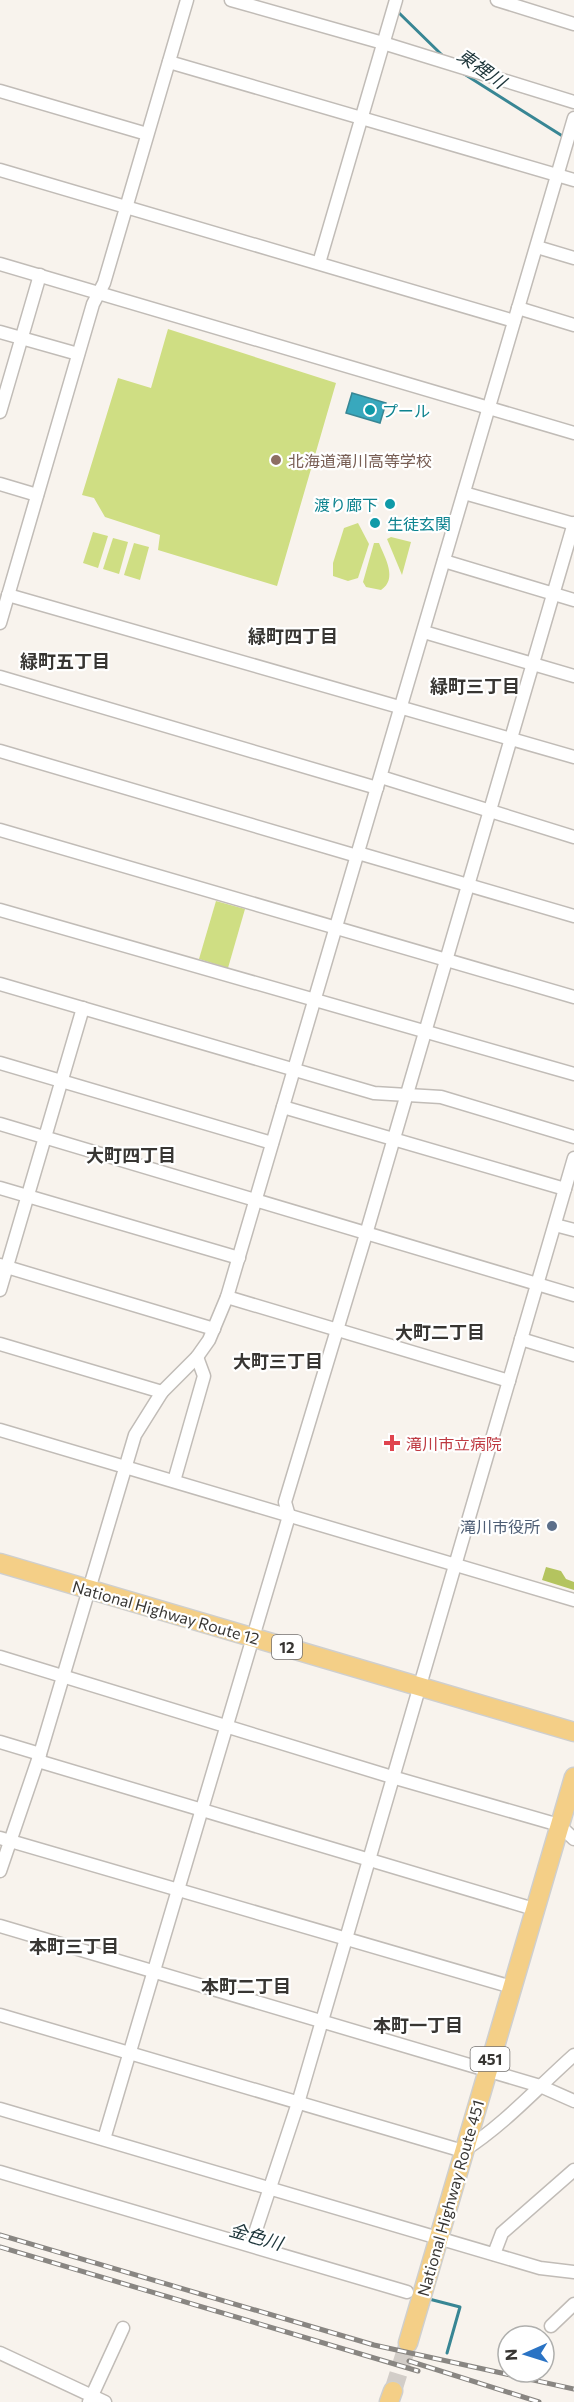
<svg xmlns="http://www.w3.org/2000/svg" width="574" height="2402" viewBox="0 0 574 2402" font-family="Commissioner,'Noto Sans JP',sans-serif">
<rect width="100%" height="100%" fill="#f8f3ed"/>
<g fill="#cfde83">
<path d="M168,329L336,383L277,586L158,550L160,535L105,517L94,498L82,495L118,378L151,388Z"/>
<path d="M358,523L369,544L358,578L348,581L333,576V563L344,528Z"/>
<path d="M93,532L108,536L98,568L83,563Z"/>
<path d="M391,537L411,542L402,575L387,539Z"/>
<path d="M113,538L128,542L119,574L103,569Z"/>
<path d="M134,543L149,547L140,580L124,575Z"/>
<path d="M374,543H379C385,558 398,579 381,590L366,587L363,582Z"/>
<path d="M216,901L245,909L228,968L199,959Z"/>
</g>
<path fill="#b4c45f" d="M546,1567L561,1571L566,1579L574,1582V1590L542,1580Z"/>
<path fill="#38a8bd" stroke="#388694" stroke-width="1.5" d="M352,393L386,403L380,423L346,413Z"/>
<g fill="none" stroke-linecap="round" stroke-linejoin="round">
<g stroke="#388694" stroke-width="3">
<path d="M396,10L443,56"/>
<path d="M461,72L564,137"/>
<path d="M429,2299L460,2307L447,2353"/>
</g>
<path stroke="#d2cdc8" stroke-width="18" stroke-dasharray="18 9" stroke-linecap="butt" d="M393,2391L408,2343"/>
<defs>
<g id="minor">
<path d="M231,0L383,43L574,102"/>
<path d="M497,0L574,24"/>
<path d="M169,62L574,180"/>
<path d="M0,91L147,134"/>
<path d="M0,170L514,321"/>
<path d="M537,247L574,258"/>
<path d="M319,263L396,0"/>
<path d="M0,264L574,433"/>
<path d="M518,308L574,325"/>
<path d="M0,332L78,354"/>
<path d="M0,412L40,275"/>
<path d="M0,484L37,495"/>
<path d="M464,493L574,524"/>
<path d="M444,561L574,600"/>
<path d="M8,595L574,757"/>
<path d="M0,623L93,304L104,283L187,0"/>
<path d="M424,632L574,676"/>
<path d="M0,677L377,788"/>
<path d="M0,751L357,856"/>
<path d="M381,777L574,837"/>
<path d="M0,830L574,997"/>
<path d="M358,853L574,916"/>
<path d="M0,910L574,1074"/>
<path d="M0,984L374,1093L441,1097L574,1137"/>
<path d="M0,1063L272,1143"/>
<path d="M283,1107L565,1189"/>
<path d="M0,1124L574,1295"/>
<path d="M0,1188L239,1258"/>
<path d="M555,1225L574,1230"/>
<path d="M0,1265L214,1329"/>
<path d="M0,1290L83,1008"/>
<path d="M227,1297L509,1381"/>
<path d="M521,1339L574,1355"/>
<path d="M0,1344L162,1392"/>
<path d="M0,1430L574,1600"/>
<path d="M174,1481L204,1376L197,1357"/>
<path d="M0,1657L392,1777L559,1825L574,1839"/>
<path d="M0,1742L40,1754"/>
<path d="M38,1761L534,1909"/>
<path d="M0,1838L512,1987"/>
<path d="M0,1871L40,1754L135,1435L162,1392L197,1357L209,1340L227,1297L574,118"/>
<path d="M0,1926L540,2086L574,2101"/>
<path d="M0,2015L463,2151C505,2124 537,2088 574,2055"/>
<path d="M0,2109L540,2268L574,2272"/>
<path d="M104,2139L289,1516L285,1502L366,1234L574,523"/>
<path d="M0,2172L407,2292"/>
<path d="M251,2245L298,2103L574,1158"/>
<path d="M494,2254L502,2233L574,2170"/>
<path d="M551,2326L574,2304"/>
<path d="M0,2353L105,2402"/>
<path d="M89,2402L123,2328"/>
</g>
<g id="highway">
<path d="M0,1563L574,1732"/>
<path d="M408,2343L574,1777"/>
<path d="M389,2402L393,2391"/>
</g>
</defs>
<use href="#minor" stroke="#c1bcb7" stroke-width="15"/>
<use href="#highway" stroke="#cfcfce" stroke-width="21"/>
<use href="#minor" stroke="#fff" stroke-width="12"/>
<use href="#highway" stroke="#f4cf87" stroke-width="18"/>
<defs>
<g id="rail">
<path d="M0,2235L374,2345L574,2389"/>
<path d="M0,2247L418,2371"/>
<path d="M409,2361L539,2402"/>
</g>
</defs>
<use href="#rail" stroke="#898682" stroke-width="5"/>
<use href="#rail" stroke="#fff" stroke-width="3" stroke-dasharray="9" stroke-linecap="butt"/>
</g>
<g fill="#0f9aa8" stroke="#fff" stroke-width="2">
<circle cx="370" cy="410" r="6"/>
<circle cx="390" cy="504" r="6"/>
<circle cx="375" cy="523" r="6"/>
</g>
<circle fill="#8d6e63" stroke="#fff" stroke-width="2" cx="276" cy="460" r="6"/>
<path fill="#e0444e" stroke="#fff" stroke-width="2" d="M389 1434h6v6h6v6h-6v6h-6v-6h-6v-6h6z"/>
<circle fill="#5c6f8a" stroke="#fff" stroke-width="2" cx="552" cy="1526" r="6"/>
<g text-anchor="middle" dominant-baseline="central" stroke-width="4.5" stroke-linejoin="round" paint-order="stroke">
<g fill="#fff" stroke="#747270" stroke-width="1.5">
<rect x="272" y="1635" width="30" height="24" rx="4.5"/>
<rect x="470.5" y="2047" width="39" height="24" rx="4.5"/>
</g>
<g font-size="15" font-weight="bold" fill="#383633">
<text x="287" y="1647">12</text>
<text x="490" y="2059">451</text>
</g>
<g font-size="16" fill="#0d838f" stroke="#fff" text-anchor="start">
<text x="382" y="410">プール</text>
<text x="378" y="504" text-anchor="end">渡り廊下</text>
<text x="387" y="523">生徒玄関</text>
</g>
<g font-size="16" fill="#785e54" stroke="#fff" text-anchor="start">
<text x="288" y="460">北海道滝川高等学校</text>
</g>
<g font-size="16" fill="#be3a42" stroke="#fff" text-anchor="start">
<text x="406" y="1443">滝川市立病院</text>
</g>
<g font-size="16" fill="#4e5e75" stroke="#fff" text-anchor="end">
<text x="540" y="1526">滝川市役所</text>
</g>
<g font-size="16" fill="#383633" stroke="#fff">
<text transform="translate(166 1612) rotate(16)">National Highway Route 12</text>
<text transform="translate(450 2198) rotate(-74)">National Highway Route 451</text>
</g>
<g font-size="18" font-style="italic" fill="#1c3439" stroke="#fff">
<text transform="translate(482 68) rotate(35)">東裡川</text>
<text transform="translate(256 2236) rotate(16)">金色川</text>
</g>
<g font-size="18" font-weight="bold" fill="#383633" stroke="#fff">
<text x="293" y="636">緑町四丁目</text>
<text x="65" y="661">緑町五丁目</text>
<text x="475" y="686">緑町三丁目</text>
<text x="131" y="1155">大町四丁目</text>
<text x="440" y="1332">大町二丁目</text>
<text x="278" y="1361">大町三丁目</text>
<text x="74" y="1946">本町三丁目</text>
<text x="246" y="1986">本町二丁目</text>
<text x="418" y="2025">本町一丁目</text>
</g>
</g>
<g transform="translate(526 2354) rotate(267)"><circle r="28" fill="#ffffff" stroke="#afafad" stroke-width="1.5"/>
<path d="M0-4.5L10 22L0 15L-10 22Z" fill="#2a73c4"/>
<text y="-9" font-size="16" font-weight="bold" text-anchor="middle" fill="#383633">N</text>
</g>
</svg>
